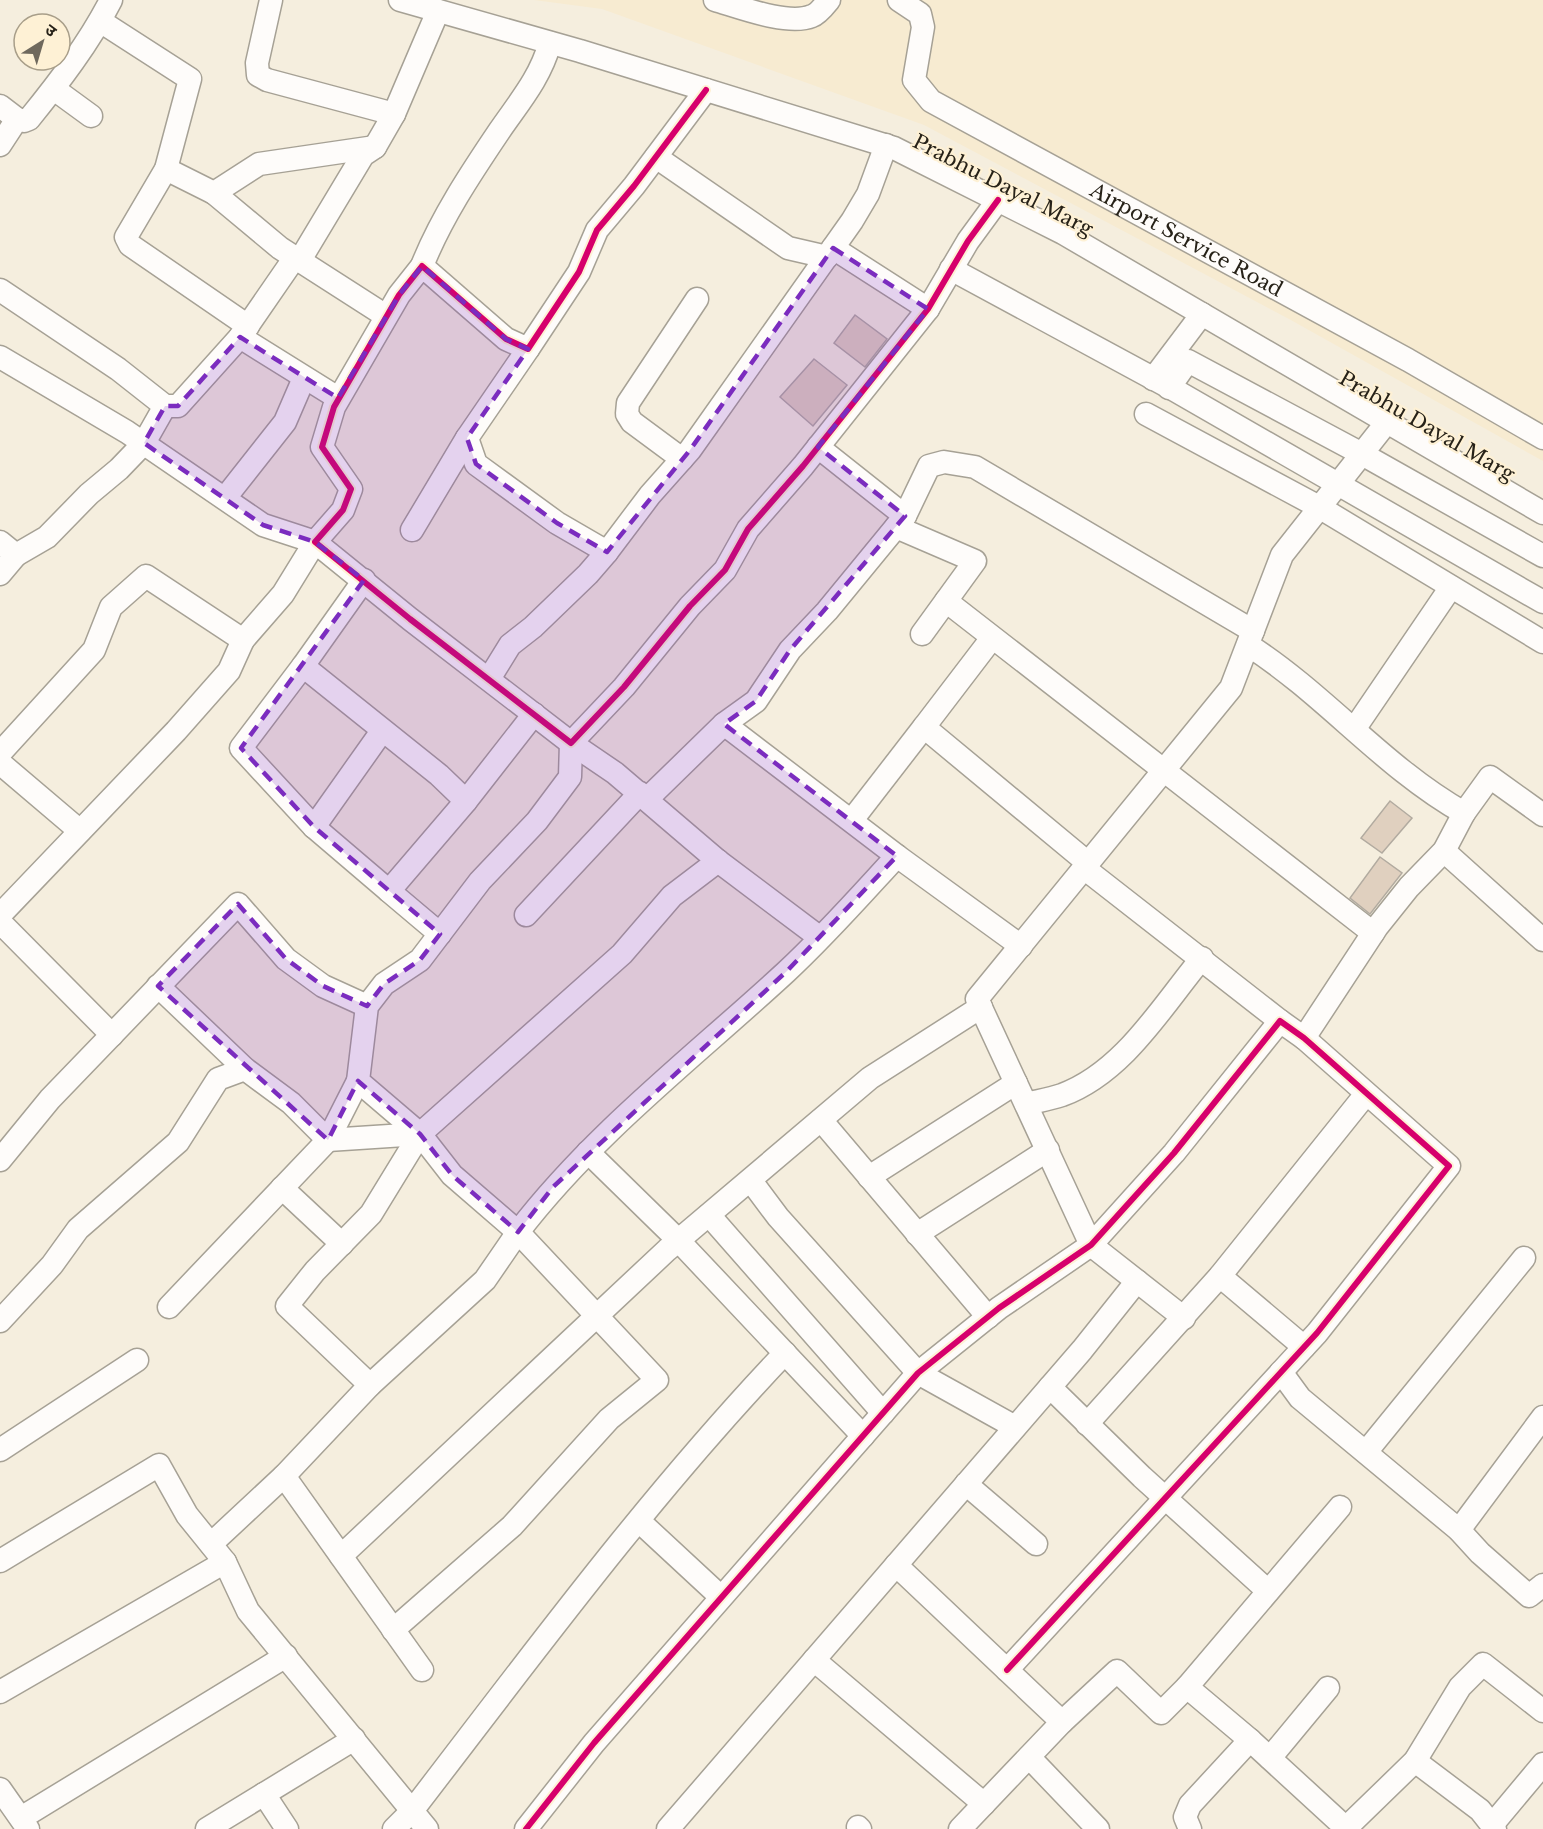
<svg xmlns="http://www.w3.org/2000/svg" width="1543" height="1829" viewBox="0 0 1543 1829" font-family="'Libre Baskerville','Noto Sans Devanagari',serif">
<rect width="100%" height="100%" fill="#f5eede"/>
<path fill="#f7ebd1" d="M534,0H1543V461L1289,319L924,125L602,9Z"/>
<g fill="#e0d0bf" stroke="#b2aba0" stroke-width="1.5">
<path d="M855,315L887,339L865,367L834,343Z"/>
<path d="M814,359L847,385L813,426L780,397Z"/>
<path d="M1390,801L1412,818L1382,853L1361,838Z"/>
<path d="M1380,857L1402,873L1370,914L1350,898Z"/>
</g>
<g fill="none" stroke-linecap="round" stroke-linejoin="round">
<defs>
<g id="minor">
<path d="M271,0L257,63L258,75L267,80L394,114"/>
<path d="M400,0L580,51L894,148L1063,233L1543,513"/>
<path d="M715,0C739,7 788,26 812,16C818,14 825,5 829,0"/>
<path id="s1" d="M899,0L920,14L923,27L914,80L931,101L1408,360L1543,438"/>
<path d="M100,21L190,79L166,169L126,237L130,245L248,326"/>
<path d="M54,89L91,116"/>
<path d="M706,90L634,186L597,230L579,272L528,349L506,339L422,266L399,295L334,407L322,447L351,489L343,510L315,542L410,619L571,743L624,687L690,606L725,570L748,529L803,466L928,309L968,241L998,200"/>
<path d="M0,106L17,119"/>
<path d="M0,145L17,119L24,121L29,119C59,82 89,43 111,0"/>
<path d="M656,157L788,248L827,257"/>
<path d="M166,169L214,193L259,164L375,147"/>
<path d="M214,193L280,248L386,316"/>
<path d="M833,248L928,309"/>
<path d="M422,266C441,218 471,173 500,130C520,101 540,78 550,43"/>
<path d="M951,269L1171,388L1543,602"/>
<path d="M0,290L118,369L165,406H178L240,337L291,263L300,260L363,155L375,147L394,114L438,11"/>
<path d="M240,337L338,398"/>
<path d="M0,357L127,432L263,525L315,542L283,594L243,640L146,576L111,607L94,650L0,753"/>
<path d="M1153,379L1202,314"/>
<path d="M1169,388L1188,361L1362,454L1543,556"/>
<path d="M1146,414L1319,507L1543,642"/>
<path d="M818,447L905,516"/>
<path d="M682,459L632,422L627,414L628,403L697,299"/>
<path d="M225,498L285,422L304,378"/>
<path d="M896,527L975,561L922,634"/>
<path d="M412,530L467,438"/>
<path d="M0,542L16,555L47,537L89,494L119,469L144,443L165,406"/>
<path d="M607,552L650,495L690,450L852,221L868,194L886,145"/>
<path d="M0,574L16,555"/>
<path d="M364,580L303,666L439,775L466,801L389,891L440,934"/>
<path d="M946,601L1373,933"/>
<path d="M992,638L924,727L1088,863"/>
<path d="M1248,645C1325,694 1384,768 1464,813"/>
<path d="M303,666L241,748L314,827L389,891"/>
<path d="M489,679L510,645L533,627L588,574L607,552L557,523L476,464L467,438L528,349"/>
<path d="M724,724L756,701L790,650L827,611L905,516L929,466L944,462L975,467L1253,631"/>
<path d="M1355,728L1451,587"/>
<path d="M571,743L615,773L718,861L819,937"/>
<path d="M0,763L80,831"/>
<path d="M647,799L724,724L897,856L1021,946"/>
<path d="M466,801L534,714"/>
<path d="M852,820L924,727"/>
<path d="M314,827L382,731"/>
<path d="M1444,851L1543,940"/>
<path d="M718,861L672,896L622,954L420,1134L452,1175L518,1232C594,1133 695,1056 786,972C825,936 861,895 897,856"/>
<path d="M1084,868L1280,1021"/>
<path d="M0,915L176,731L229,671L243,640"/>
<path d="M526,915L640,793"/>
<path d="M0,922L112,1035"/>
<path d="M158,986L245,1069"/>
<path d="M1304,1038L1377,927L1409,887L1444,851L1464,813L1490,777L1543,815"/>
<path d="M1026,1104C1038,1101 1050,1099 1062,1095C1124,1072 1162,1006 1202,958"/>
<path d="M821,1120L988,1317"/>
<path d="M420,1134L358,1081L367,1006L384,984L420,960L480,881L537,821L570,777L571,743"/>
<path d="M328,1140L420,1134"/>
<path d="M588,1152L678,1240L863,1436"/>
<path d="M0,1160L50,1099L238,904L286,959L323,986L367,1006"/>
<path d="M869,1177L1016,1083"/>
<path d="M751,1181L778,1217L918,1373L1015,1427"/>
<path d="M282,1188L342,1244"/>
<path d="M709,1215L883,1413"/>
<path d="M917,1234L1048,1150"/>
<path d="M1220,1276L1304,1347"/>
<path d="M169,1307L328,1140L358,1081"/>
<path d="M1184,1318L1091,1245L977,999L1231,688L1282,555L1387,422"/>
<path d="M0,1321L52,1265L78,1229L178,1142L218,1079L245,1069L291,1103L328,1140"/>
<path d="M1281,1372L1300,1398L1459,1530L1480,1553L1529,1596L1543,1585"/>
<path d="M370,1385L287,1306L315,1271L371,1214L420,1134"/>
<path d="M1050,1387L1142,1477L1268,1591"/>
<path d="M1087,1424L1220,1276L1366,1094"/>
<path d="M0,1450L137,1360"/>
<path d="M1366,1452L1524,1258"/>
<path d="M284,1476L422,1670"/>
<path d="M966,1484L1036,1544"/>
<path d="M639,1521L721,1597"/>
<path d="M1459,1530L1543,1417"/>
<path d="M211,1544L284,1476L370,1385L485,1280L518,1232L657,1380L609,1419L512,1526L393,1630"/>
<path d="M341,1556L667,1250L870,1078L981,1007"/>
<path d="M0,1561L159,1465L187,1515L225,1562L248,1611L427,1829"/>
<path d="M896,1565L1062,1722L960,1829"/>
<path d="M814,1660L984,1804"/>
<path d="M0,1692L225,1562"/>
<path d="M1062,1722L1117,1671L1161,1713L1187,1687"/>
<path d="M1250,1740L1187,1687L1340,1507"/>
<path d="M1029,1757L1098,1829"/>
<path d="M1270,1758L1328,1688"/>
<path d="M1415,1761L1480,1810L1495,1829"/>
<path d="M0,1789L28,1829"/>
<path d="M264,1794L287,1829"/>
<path d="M21,1818L286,1656"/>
<path d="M1492,1825L1543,1764"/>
<path d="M858,1827L860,1829"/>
<path d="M1346,1828L1415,1761L1460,1687L1483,1664L1543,1711"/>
<path d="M207,1829L354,1739"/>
<path d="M394,1829L412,1811C532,1655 649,1496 785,1353"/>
<path d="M526,1829L594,1743L918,1373L999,1308L1091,1245L1174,1153L1280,1021L1304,1038L1449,1166L1317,1333L1007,1670"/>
<path d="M668,1829L1082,1350L1137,1281"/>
<path d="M1190,1829L1185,1817L1190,1805L1250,1740L1347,1829"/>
</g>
</defs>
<use href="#minor" stroke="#a6a195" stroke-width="25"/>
<use href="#minor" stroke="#fefcfa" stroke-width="22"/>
<defs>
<g id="cycleway">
<path d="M706,90L634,186L597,230L579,272L528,349L506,339L422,266L399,295L334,407L322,447L351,489L343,510L315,542L410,619L571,743L624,687L690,606L725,570L748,529L803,466L928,309L968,241L998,200"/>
<path d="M526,1829L594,1743L918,1373L999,1308L1091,1245L1174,1153L1280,1021L1304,1038L1449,1166L1317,1333L1007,1670"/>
</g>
</defs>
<use href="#cycleway" stroke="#fef1d5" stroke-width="10"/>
<use href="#cycleway" stroke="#d6006c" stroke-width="6"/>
</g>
<path fill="#7b2cbf" fill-opacity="0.2" stroke="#7b2cbf" stroke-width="4.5" stroke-dasharray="12 8" stroke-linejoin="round" d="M833,248L928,309L818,447L905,516L790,650L756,701L724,724L897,856L787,971L553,1187L518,1232L452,1175L420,1134L358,1081L328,1140L158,986L238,904L286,959L323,986L367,1006L384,984L420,960L440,934L314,827L241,748L364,580L315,542L263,525L144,443L165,406H178L240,337L338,398L399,295L422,266L506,339L528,349L467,438L476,464L557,523L607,552L690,450Z"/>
<g text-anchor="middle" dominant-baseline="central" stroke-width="4.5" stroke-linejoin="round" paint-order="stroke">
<g font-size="20" fill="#272218" stroke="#fef1d5">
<text transform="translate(1003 185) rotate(27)">Prabhu Dayal Marg</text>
<text stroke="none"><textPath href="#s1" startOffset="410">Airport Service Road</textPath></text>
<text transform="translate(1427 426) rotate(30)">Prabhu Dayal Marg</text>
</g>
</g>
<g transform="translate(42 42) rotate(37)"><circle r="28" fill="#fef1d5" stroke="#a89e89" stroke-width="1.5"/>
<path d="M0-4.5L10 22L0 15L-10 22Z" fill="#6f695d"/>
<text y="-9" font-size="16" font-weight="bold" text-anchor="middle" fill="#272218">उ</text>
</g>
</svg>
